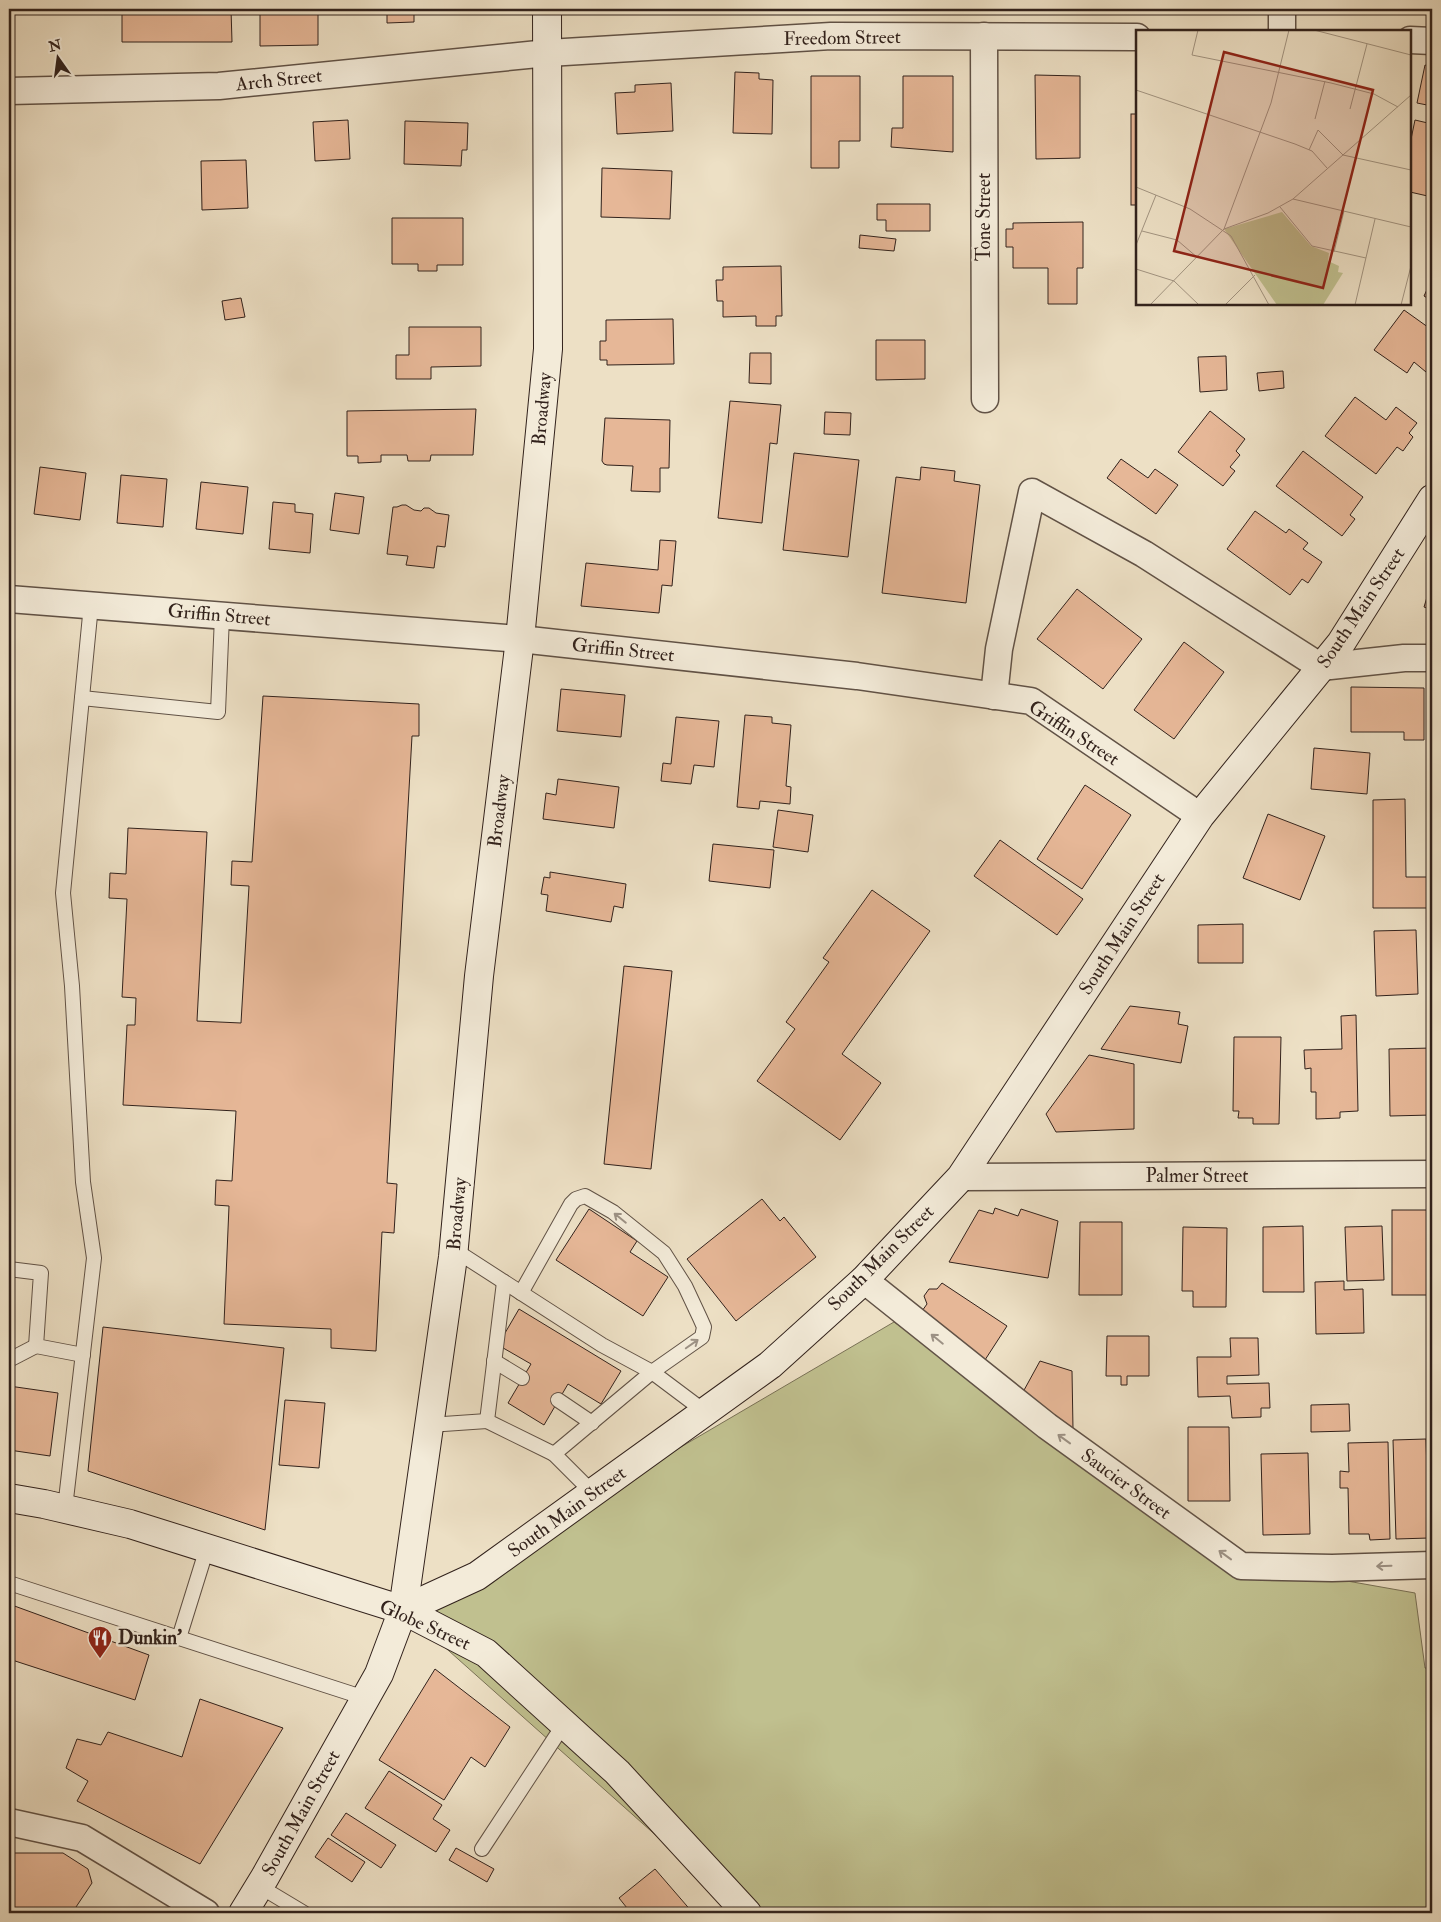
<svg xmlns="http://www.w3.org/2000/svg" width="1441" height="1922" viewBox="0 0 1441 1922" font-family="'IM FELL Double Pica',serif">
<rect width="100%" height="100%" fill="#ede0c5"/>
<filter id="stains"><feTurbulence type="fractalNoise" baseFrequency=".004" numOctaves="4"/><feColorMatrix values="0 0 0 0 .2 0 0 0 0 .09 0 0 0 0 .02 0 0 0 .5 -.17"/></filter>
<radialGradient id="worn" r=".72"><stop offset=".6" stop-color="#630" stop-opacity="0"/><stop offset="1" stop-color="#630" stop-opacity=".3"/></radialGradient>
<path fill="#c0c08f" stroke="#797156" d="M894,1322L1234,1561L1415,1593L1425,1668L1432,1669V1913H743L403,1610Z"/>
<g fill="#e6b797" stroke="#32221c">
<path d="M122,9H231L232,42H122Z"/>
<path d="M260,9H318V45L260,46Z"/>
<path d="M387,9H414V22L387,23Z"/>
<path d="M1425,65L1432,67V106L1417,103Z"/>
<path d="M735,72L759,73V79L773,80L772,134L733,133Z"/>
<path d="M1035,75L1080,76V158L1036,159Z"/>
<path d="M811,76H860V141H839V168H811Z"/>
<path d="M903,76H953V152L891,147L892,128H903Z"/>
<path d="M671,83L673,131L617,134L615,93L635,92V85Z"/>
<rect x="1131" y="114" width="6" height="91"/>
<path d="M348,120L350,159L315,161L313,122Z"/>
<path d="M1415,120L1432,124V197L1410,192V144Z"/>
<path d="M405,121L468,123L467,150H462L461,166L404,164Z"/>
<path d="M246,160L248,208L202,210L201,161Z"/>
<path d="M602,168L672,171L670,219L601,217Z"/>
<path d="M877,204H930V231H886V220H877Z"/>
<path d="M392,218H463V265H437V271H418V264H392Z"/>
<path d="M1083,222V268H1077V304H1048V268H1013V247H1006V229H1013V223Z"/>
<path d="M860,235L896,239L894,251L859,248Z"/>
<path d="M781,266L782,316H776V326H756V316L723,317V301H717L716,280H723V267Z"/>
<path d="M1432,279V301L1424,296Z"/>
<path d="M241,298L245,317L225,320L222,301Z"/>
<path d="M1404,310L1432,330V377L1414,362L1407,373L1374,350Z"/>
<path d="M673,319L674,364L607,365V360H600V341H606V320Z"/>
<path d="M409,327H481V366L431,367V379H396V355H409Z"/>
<path d="M876,340H925V379L876,380Z"/>
<path d="M750,353H771V384L749,383Z"/>
<path d="M1226,356L1227,390L1200,392L1198,357Z"/>
<path d="M1283,371L1284,388L1259,391L1257,373Z"/>
<path d="M1355,397L1386,420L1396,407L1417,423L1409,433L1413,437L1403,451L1397,447L1376,474L1325,436Z"/>
<path d="M730,401L781,405L777,444L770,443L762,523L718,518Z"/>
<path d="M476,409L473,455H431L430,461H408L407,455H381V462L358,463V456H347V411Z"/>
<path d="M1210,411L1245,439L1236,451L1240,455L1230,467L1235,471L1223,486L1178,452Z"/>
<path d="M825,412L851,413L850,435L824,434Z"/>
<path d="M605,418L670,420L669,468H660V492L631,491L633,466L607,465L604,464L602,461Z"/>
<path d="M1303,451L1363,497L1350,515L1355,519L1342,536L1276,486Z"/>
<path d="M794,453L859,460L848,557L783,550Z"/>
<path d="M1121,459L1148,478L1155,469L1178,485L1156,514L1107,478Z"/>
<path d="M40,467L86,473L80,520L34,514Z"/>
<path d="M921,467L955,471L954,481L980,485L966,603L882,593L896,477L920,480Z"/>
<path d="M121,475L167,479L163,527L117,523Z"/>
<path d="M201,482L248,487L243,534L196,529Z"/>
<path d="M335,493L364,497L359,534L330,530Z"/>
<path d="M273,502L295,504V512L313,514L310,553L269,549Z"/>
<path d="M402,505H406L414,510L421,511L424,508H429L436,513L449,515L445,547L437,546L434,568L406,565L408,556L387,554L393,507H397Z"/>
<path d="M1255,511L1286,533L1289,529L1308,543L1303,549L1322,562L1308,583L1302,579L1290,595L1227,549Z"/>
<path d="M660,540L676,541L672,586L662,585L659,613L581,606L586,563L658,570Z"/>
<path d="M1432,581V610L1424,607Z"/>
<path d="M1077,589L1142,639L1103,689L1037,639Z"/>
<path d="M1184,642L1224,672L1174,739L1134,710Z"/>
<path d="M1351,687L1424,688V740H1404V732H1351Z"/>
<path d="M561,689L625,695L621,737L557,731Z"/>
<path d="M263,696L419,704V736H412L387,1183L397,1184L394,1233L382,1232L376,1351L331,1348V1329L224,1324L229,1206L215,1205L216,1180L232,1181L236,1111L123,1105L127,1025H135L136,998L122,997L127,899L109,898L110,873L126,874L128,828L207,832L197,1021L241,1023L249,886L231,885L232,861L252,862Z"/>
<path d="M745,715L772,717V723L791,725L786,786L791,787L790,804L760,801L759,809L737,807Z"/>
<path d="M676,717L719,721L714,767L694,765L691,784L661,781L663,763L671,764Z"/>
<path d="M1314,748L1370,753L1367,794L1311,789Z"/>
<path d="M558,779L619,787L614,828L543,819L546,793L556,795Z"/>
<path d="M1085,785L1131,815L1082,889L1037,859Z"/>
<path d="M1405,799L1406,877H1432V908H1373V800Z"/>
<path d="M778,810L813,815L808,852L773,847Z"/>
<path d="M1268,814L1325,836L1300,900L1243,878Z"/>
<path d="M1000,840L1083,899L1057,935L974,876Z"/>
<path d="M713,844L774,850L770,888L709,881Z"/>
<path d="M550,872L626,884L623,908L614,906L611,922L546,911L548,895L541,894L544,877L550,878Z"/>
<path d="M872,890L930,931L842,1054L881,1083L840,1140L757,1081L795,1029L786,1022L829,962L823,958Z"/>
<path d="M1243,924V963H1198V925Z"/>
<path d="M1416,930L1418,994L1376,996L1374,931Z"/>
<path d="M624,966L672,971L651,1169L604,1164Z"/>
<path d="M1130,1006L1180,1012L1178,1024L1188,1026L1181,1063L1101,1049Z"/>
<path d="M1356,1015L1358,1111L1340,1112V1118L1316,1119V1092H1311V1068L1305,1069L1304,1050L1342,1049L1341,1016Z"/>
<path d="M1234,1037H1281L1279,1124H1253V1118H1238L1239,1111H1233Z"/>
<path d="M1432,1048V1115L1390,1116L1389,1049Z"/>
<path d="M1089,1055L1134,1064V1129L1056,1132L1046,1114Z"/>
<path d="M762,1199L780,1221L784,1217L816,1257L736,1321L687,1259Z"/>
<path d="M995,1208L1018,1216L1021,1209L1058,1221L1048,1278L949,1262L979,1210L993,1214Z"/>
<path d="M589,1209L637,1241L630,1252L668,1277L643,1316L556,1260Z"/>
<rect x="1392" y="1210" width="40" height="85"/>
<path d="M1080,1222H1122V1295H1079Z"/>
<path d="M1303,1226L1304,1292H1263V1227Z"/>
<path d="M1382,1226L1384,1280L1347,1281L1345,1227Z"/>
<path d="M1183,1227L1227,1228L1226,1307H1193V1291H1182Z"/>
<path d="M1344,1281V1290L1363,1289L1364,1333L1316,1334L1315,1282Z"/>
<path d="M942,1283L1007,1326L983,1363L917,1318L927,1304L924,1296L929,1289H937Z"/>
<path d="M519,1309L621,1371L601,1404L568,1384L544,1425L508,1403L531,1364L498,1345Z"/>
<path d="M103,1327L284,1348L265,1530L88,1471Z"/>
<path d="M1107,1336H1149V1376H1127V1385H1121V1376H1106Z"/>
<path d="M1230,1338H1258L1259,1375L1227,1376V1384L1269,1383L1270,1408H1261V1417L1232,1418L1230,1396L1198,1397L1197,1357H1231Z"/>
<path d="M1040,1361L1072,1371L1073,1429L1023,1392Z"/>
<path d="M9,1386L58,1393L50,1456L9,1450Z"/>
<path d="M285,1400L325,1403L319,1468L279,1465Z"/>
<path d="M1349,1404L1350,1431L1311,1432V1405Z"/>
<path d="M1188,1427H1229L1230,1501H1188Z"/>
<path d="M1426,1439L1429,1538L1396,1539L1393,1440Z"/>
<path d="M1388,1442L1390,1539L1370,1540L1369,1534H1349L1348,1488H1340V1471L1349,1472L1348,1443Z"/>
<path d="M1308,1453L1310,1534L1263,1535L1261,1454Z"/>
<path d="M9,1604L149,1655L135,1700L9,1659Z"/>
<path d="M435,1669L510,1727L485,1767L471,1757L444,1800L379,1760Z"/>
<path d="M200,1699L283,1728L200,1864L77,1801L88,1781L66,1768L77,1739L101,1745L108,1732L182,1757Z"/>
<path d="M389,1771L442,1805L433,1819L450,1830L436,1852L365,1808Z"/>
<path d="M346,1813L396,1845L381,1868L331,1835Z"/>
<path d="M328,1838L365,1862L352,1882L315,1857Z"/>
<path d="M456,1848L494,1869L487,1882L449,1860Z"/>
<path d="M9,1853H63L88,1869L92,1883L72,1913H9Z"/>
<path d="M655,1869L693,1913H631L619,1898Z"/>
</g>
<g fill="none" stroke-linecap="round" stroke-linejoin="round">
<defs>
<g id="lane">
<path d="M82,698L218,712L222,616"/>
<path d="M453,1249L602,1345L652,1372L704,1411"/>
<path d="M9,1269L41,1273L36,1346L83,1355"/>
<path d="M504,1282L487,1421L554,1454L652,1372L702,1337L704,1327L700,1318L685,1286L664,1253L613,1212L585,1196L576,1199L571,1204L521,1293"/>
<path d="M9,1360L36,1346"/>
<path d="M494,1361L522,1378"/>
<path d="M558,1400L592,1423"/>
<path d="M429,1425L487,1421"/>
<path d="M554,1454L593,1493"/>
<path d="M65,1508L94,1258L83,1182L72,986L63,893L91,605"/>
<path d="M9,1583L365,1698"/>
<path d="M179,1638L207,1548"/>
<path d="M482,1849L564,1724"/>
<path d="M259,1886L304,1913"/>
</g>
<g id="street">
<path d="M1282,31V9"/>
<path d="M984,36L985,399"/>
<path d="M1410,40L1432,41"/>
<path d="M9,91L219,86L548,53L831,36L1137,37"/>
<path d="M9,599L520,639L857,676L1031,701L1200,816"/>
<path d="M994,696L999,649L1032,492L1144,554L1321,667L1404,658H1432"/>
<path d="M961,1177L1432,1174"/>
<path d="M864,1280L1047,1426L1241,1566L1332,1568L1432,1565"/>
<path d="M9,1822L82,1838L206,1913"/>
</g>
<g id="secondary">
<path d="M9,1498L44,1504L130,1524L403,1610L486,1653L617,1772L747,1913"/>
<path d="M403,1610L477,1576L770,1365L864,1280L961,1177L1200,816L1341,643L1432,499"/>
<path d="M243,1913L265,1877L379,1674L403,1610L453,1257L479,976L520,639L548,349L547,9"/>
</g>
</defs>
<use href="#lane" stroke="#615246" stroke-width="16"/>
<use href="#street" stroke="#615246" stroke-width="29"/>
<use href="#secondary" stroke="#32221c" stroke-width="30"/>
<use href="#lane" stroke="#f3ebd9" stroke-width="14"/>
<use href="#street" stroke="#f3ebd9" stroke-width="26"/>
<use href="#secondary" stroke="#f3ebd9" stroke-width="28"/>
</g>
<defs><path id="oneway-shaft" d="M-6 0H5M1.5-3L5.5 0L1.5 3" fill="none" stroke-width="1.6" stroke-linecap="round" stroke-linejoin="round" transform="scale(1.25)"/></defs>
<g stroke="#9c9184">
<use href="#oneway-shaft" transform="translate(620 1218) rotate(-141)"/>
<use href="#oneway-shaft" transform="translate(937 1339) rotate(-141)"/>
<use href="#oneway-shaft" transform="translate(692 1344) rotate(-35)"/>
<use href="#oneway-shaft" transform="translate(1064 1439) rotate(-144)"/>
<use href="#oneway-shaft" transform="translate(1225 1555) rotate(-144)"/>
<use href="#oneway-shaft" transform="translate(1384 1566) rotate(178)"/>
</g>
<defs>
<symbol id="restaurant-pin" viewBox="-11 -11 22 30"><path d="M0 17L-7.5 6A9.5 9.5 0 1 1 7.5 6Z" fill="#8f2418" stroke="#f3ebd9"/><path d="M-5-6h1v4h1v-4h1v4h1v-4h1v5L-1.5 .5V6h-2V.5L-5-1ZM5-6V6H3V1.5H1.5Q1.5-4 5-6Z" fill="#fff"/></symbol>
</defs>
<g fill-rule="evenodd">
<use href="#restaurant-pin" x="86" y="1624" width="28" height="38"/>
</g>
<g text-anchor="middle" dominant-baseline="central" stroke-width="5" stroke-linejoin="round" paint-order="stroke">
<g font-size="19" fill="#32221c" stroke="#f3ebd9">
<text transform="translate(842 38) rotate(-1)">Freedom Street</text>
<text transform="translate(279 80) rotate(-6)">Arch Street</text>
<text transform="translate(984 217) rotate(-90)">Tone Street</text>
<text transform="translate(542 409) rotate(-85)">Broadway</text>
<text transform="translate(1361 608) rotate(-56)">South Main Street</text>
<text transform="translate(219 615) rotate(5)">Griffin Street</text>
<text transform="translate(623 650) rotate(6)">Griffin Street</text>
<text transform="translate(1074 733) rotate(33)">Griffin Street</text>
<text transform="translate(499 811) rotate(-83)">Broadway</text>
<text transform="translate(1122 934) rotate(-57)">South Main Street</text>
<text x="1197" y="1176">Palmer Street</text>
<text transform="translate(457 1214) rotate(-85)">Broadway</text>
<text transform="translate(881 1258) rotate(-45)">South Main Street</text>
<text transform="translate(1126 1484) rotate(36)">Saucier Street</text>
<text transform="translate(567 1512) rotate(-36)">South Main Street</text>
<text transform="translate(425 1625) rotate(24)">Globe Street</text>
<text transform="translate(301 1813) rotate(-61)">South Main Street</text>
</g>
<g font-size="19" font-weight="bold" fill="#32221c" stroke="#f3ebd9" text-anchor="start">
<text x="118" y="1638">Dunkin'</text>
</g>
</g>
<g transform="translate(1136 30)">
<rect width="275" height="275" fill="#ede0c5"/>
<path d="M146,182L175,216L193,223L192,231L203,236L202,242L207,243L187,275H141L88,199Z" fill="#c0c08f"/>
<path fill="none" stroke="#a29481" stroke-width="1" d="M62,0L56,25L195,53L238,64L262,77M178,0L275,25M0,60L159,114L176,121L191,138M214,79L231,14M179,89L189,51M173,120L182,100L207,125L275,140M0,157L54,179L95,206L133,275M157,169L275,197M144,177L176,216L230,228M88,199L132,183L157,169L275,65M6,201L41,210L62,228M0,215L20,165M198,222L208,181M0,239L38,251L63,275M14,275L88,199L135,73L153,0M89,275L119,245M219,275L239,189M265,275L275,236"/>
<path fill="#8f2418" fill-opacity="0.15" stroke="#8f2418" stroke-width="2.5" d="M88,22L237,60L187,258L38,221Z"/>
<rect width="275" height="275" fill="none" stroke="#32221c" stroke-width="2.5"/>
</g>
<rect width="1441" height="1922" fill="none" stroke="#ede0c5" stroke-width="30"/>
<rect x="10" y="10" width="1421" height="1902" fill="none" stroke="#32221c" stroke-width="2.5"/>
<rect x="15" y="15" width="1411" height="1892" fill="none" stroke="#32221c"/>
<g transform="translate(58 58) rotate(346)" stroke="#f3ebd9" stroke-width="4" paint-order="stroke">
<path d="M0-4L9 19L0 12L-9 19Z" fill="#32221c"/>
<text y="-8" font-size="14" font-weight="bold" text-anchor="middle" fill="#32221c">N</text>
</g>
<rect width="100%" height="100%" filter="url(#stains)"/>
<rect width="100%" height="100%" fill="url(#worn)"/>
</svg>
